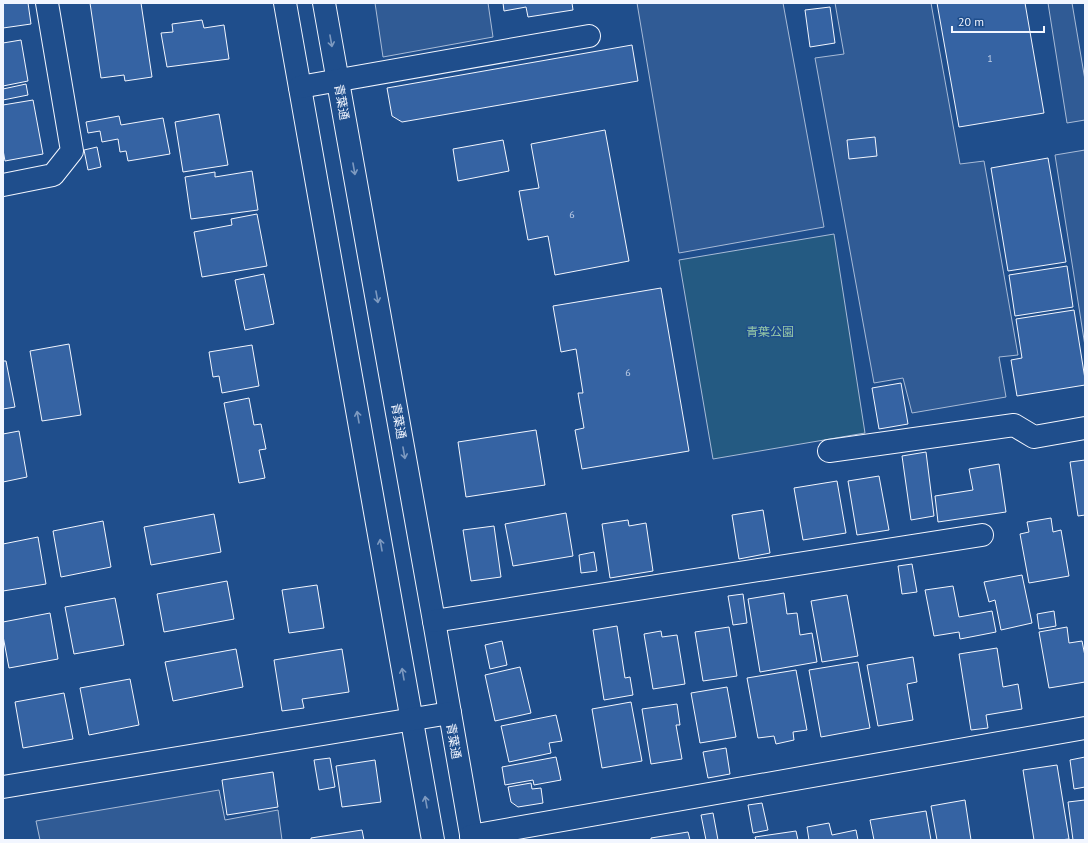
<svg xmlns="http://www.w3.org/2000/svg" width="1088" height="843" viewBox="0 0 1088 843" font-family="'PT Sans','Noto Sans JP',sans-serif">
<rect width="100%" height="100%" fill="#1f4e8c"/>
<path fill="#245a82" stroke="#a8bbd7" d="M834,234L865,433L713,459L679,260Z"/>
<g fill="#305b95" stroke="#a8bbd7">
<path d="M375,3H488L493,37L383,57Z"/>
<path d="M637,3H783L824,227L679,253Z"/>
<path d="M835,3H931L960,164L984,161L1018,355L999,357L1006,397L912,413L903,378L874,383L815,58L844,54Z"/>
<path d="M1048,3H1072L1085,80V120L1067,123Z"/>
<path d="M1085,150V346L1055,155Z"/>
<path d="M219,790L225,820L278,810L282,840H40L36,821Z"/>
</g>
<g fill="#3563a3" stroke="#f2f6ff">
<path d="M3,3H28L31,24L3,28Z"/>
<path d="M90,3H141L152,77L125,81L124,75L101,78Z"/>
<path d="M503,3H572L573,10L528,17L526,7L504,11Z"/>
<path d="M937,3H1025L1044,113L959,127Z"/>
<path d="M830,7L835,43L810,47L805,10Z"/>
<path d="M202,20L204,28L224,25L229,59L167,67L161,33L173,32L172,24Z"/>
<path d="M21,40L28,81L3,86V43Z"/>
<path d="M632,45L638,81L402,122L392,116L387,88Z"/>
<path d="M26,84L28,95L3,100V89Z"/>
<path d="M33,100L43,154L5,161L3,150V105Z"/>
<path d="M219,114L228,165L183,172L175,122Z"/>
<path d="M119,116L121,125L163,118L170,154L128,161L126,151L120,152L118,139L102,142L100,131L88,133L86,122Z"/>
<path d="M605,130L629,261L555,275L548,236L528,240L519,191L539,188L531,144Z"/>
<path d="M875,137L877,156L849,159L847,140Z"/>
<path d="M503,140L509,171L458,181L453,149Z"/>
<path d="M97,147L101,167L88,170L84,150Z"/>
<path d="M1048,158L1066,262L1008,271L991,168Z"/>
<path d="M252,171L258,210L191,219L185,177L215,172V177Z"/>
<path d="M257,214L267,266L202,277L194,232L232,225L231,219Z"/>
<path d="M1067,266L1073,307L1015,316L1009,275Z"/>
<path d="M264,274L274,324L245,330L235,280Z"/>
<path d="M661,288L689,451L582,469L575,430L584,428L578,393H583L576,349L561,352L553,306Z"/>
<path d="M1074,310L1085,379V385L1017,396L1011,360L1022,358L1016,319Z"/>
<path d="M69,344L81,415L42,421L30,351Z"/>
<path d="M252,345L259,386L222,393L219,376L213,377L209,352Z"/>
<path d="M3,361H6L15,407L3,409Z"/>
<path d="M901,383L908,424L879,429L872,388Z"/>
<path d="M249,398L254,425L261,424L266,449L259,450L265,478L239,483L224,403Z"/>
<path d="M536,430L545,485L466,497L458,442Z"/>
<path d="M19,431L27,477L3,482V434Z"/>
<path d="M926,452L934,516L911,520L902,456Z"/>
<path d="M1085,460V515L1078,516L1070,462Z"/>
<path d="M999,464L1006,512L938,522L935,496L973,490L969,469Z"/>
<path d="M879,476L889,530L857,535L848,481Z"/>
<path d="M837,481L846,533L803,540L794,488Z"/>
<path d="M763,510L770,553L739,559L732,515Z"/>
<path d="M566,513L573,556L513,566L505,524Z"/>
<path d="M214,514L221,552L151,565L144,527Z"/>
<path d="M1051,518L1053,532L1061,530L1069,576L1029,583L1020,534L1029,532L1027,522Z"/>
<path d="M628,520L629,526L646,523L653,571L610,578L602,524Z"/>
<path d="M103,521L111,567L61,577L53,531Z"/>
<path d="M494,526L501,577L471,581L463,530Z"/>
<path d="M38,537L46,584L3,591V544Z"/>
<path d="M594,552L597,571L581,573L579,555Z"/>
<path d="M912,564L917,592L902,594L898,566Z"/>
<path d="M1022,575L1032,623L1001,630L995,600L989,602L984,582Z"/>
<path d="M227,581L234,619L164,632L157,594Z"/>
<path d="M317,585L324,628L289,633L282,590Z"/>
<path d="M953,586L959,617L992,611L996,632L960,639L959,632L934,636L925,590Z"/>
<path d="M784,593L787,614L797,613L800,635L812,633L817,662L760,672L748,599Z"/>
<path d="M743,594L747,623L733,625L728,596Z"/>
<path d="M847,595L858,656L822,662L811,601Z"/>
<path d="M115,598L124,645L74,654L65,607Z"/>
<path d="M1054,611L1056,626L1039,629L1037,614Z"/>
<path d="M50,613L58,659L9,668L3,636V622Z"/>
<path d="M617,626L625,678L630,677L633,695L604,700L593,630Z"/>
<path d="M729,627L737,676L703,681L695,632Z"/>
<path d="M1067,627L1069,643L1082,641L1085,656V682L1049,688L1039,632Z"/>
<path d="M661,631L662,637L677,635L685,684L653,689L644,634Z"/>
<path d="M502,641L507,665L490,669L485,645Z"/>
<path d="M997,648L1003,687L1018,684L1022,709L986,715L988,728L971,730L959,654Z"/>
<path d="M236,649L243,687L173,701L165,662Z"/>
<path d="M342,649L349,692L302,699L304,708L282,711L274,660Z"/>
<path d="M913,657L917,682L907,684L913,720L878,726L867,665Z"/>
<path d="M858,662L870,728L821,737L809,670Z"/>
<path d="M520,667L531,713L495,721L485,675Z"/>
<path d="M796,670L807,730L793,732L794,740L776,744L774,736L758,738L747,678Z"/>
<path d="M130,679L139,725L89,735L80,688Z"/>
<path d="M727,687L736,737L700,743L691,693Z"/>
<path d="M64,693L73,739L23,748L15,702Z"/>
<path d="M631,702L642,761L602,768L592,709Z"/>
<path d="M677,704L680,725H676L682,759L651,764L642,709Z"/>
<path d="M556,715L562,741L549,743L551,753L509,762L501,726Z"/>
<path d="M726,748L730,774L708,778L703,752Z"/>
<path d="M556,757L561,780L534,785L533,780L505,785L502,767Z"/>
<path d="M1085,757V787L1074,789L1070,760Z"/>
<path d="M330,758L335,787L319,790L314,760Z"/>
<path d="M375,760L381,802L342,807L336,766Z"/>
<path d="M1057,765L1069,839L1060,840H1034L1023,770Z"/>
<path d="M273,772L278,807L227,815L222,780Z"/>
<path d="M531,783L532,789L541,788L543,803L518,807L511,802L508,787Z"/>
<path d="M965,800L971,840H937L931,806Z"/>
<path d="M1085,800V840H1073L1068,802Z"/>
<path d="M762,803L768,830L753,833L748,805Z"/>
<path d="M926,811L931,840H874L870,820Z"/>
<path d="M713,813L718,840H706L701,815Z"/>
<path d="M829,823L832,835L856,830L858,840H809L807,827Z"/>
<path d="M362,830L364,840H311V838Z"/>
<path d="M796,831L798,840H756L755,837Z"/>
<path d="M688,832L690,840H651V838Z"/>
</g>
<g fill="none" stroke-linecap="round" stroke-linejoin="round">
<defs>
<g id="minor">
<path d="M285,3L433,840"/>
<path d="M324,3L434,621L472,840"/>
<path d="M300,87L589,36"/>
<path d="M3,185L53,175L72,151L47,3"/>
<path d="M829,451L1014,425L1034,437L1085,428"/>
<path d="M434,621L982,535"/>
<path d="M3,787L450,713"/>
<path d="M471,836L1085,728"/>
</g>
</defs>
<use href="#minor" stroke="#f2f6ff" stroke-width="24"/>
<use href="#minor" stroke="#1f4e8c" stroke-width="22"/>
</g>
<defs><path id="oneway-shaft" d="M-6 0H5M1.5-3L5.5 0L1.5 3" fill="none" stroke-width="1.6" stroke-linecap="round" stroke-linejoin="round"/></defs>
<g stroke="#7e9ac0">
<use href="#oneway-shaft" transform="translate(331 41) rotate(80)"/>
<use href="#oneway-shaft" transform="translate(354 169) rotate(80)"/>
<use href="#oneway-shaft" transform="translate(377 297) rotate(80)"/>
<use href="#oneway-shaft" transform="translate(358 417) rotate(-100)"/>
<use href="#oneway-shaft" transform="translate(404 453) rotate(80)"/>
<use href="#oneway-shaft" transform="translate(381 545) rotate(-100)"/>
<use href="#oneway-shaft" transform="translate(403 674) rotate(-100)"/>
<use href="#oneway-shaft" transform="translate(426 802) rotate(-100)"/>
</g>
<g text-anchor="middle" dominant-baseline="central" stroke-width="3" stroke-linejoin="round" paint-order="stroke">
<g font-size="10" fill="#c3d1e8">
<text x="990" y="58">1</text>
<text x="572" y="214">6</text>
<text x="628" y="372">6</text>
</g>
<g font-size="12" fill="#f2f6ff" stroke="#1f4e8c">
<text transform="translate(342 102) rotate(80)">青葉通</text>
<text transform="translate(399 421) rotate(80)">青葉通</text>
<text transform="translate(454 741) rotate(80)">青葉通</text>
</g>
<g font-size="12" fill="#97c8a6" stroke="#1f4e8c">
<text x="770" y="331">青葉公園</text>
</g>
</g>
<rect width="1088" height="843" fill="none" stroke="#f2f6ff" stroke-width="8"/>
<path d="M952 26v6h92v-6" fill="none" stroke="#f2f6ff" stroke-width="2"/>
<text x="958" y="26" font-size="12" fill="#f2f6ff" stroke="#1f4e8c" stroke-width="3" paint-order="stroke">20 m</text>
</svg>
